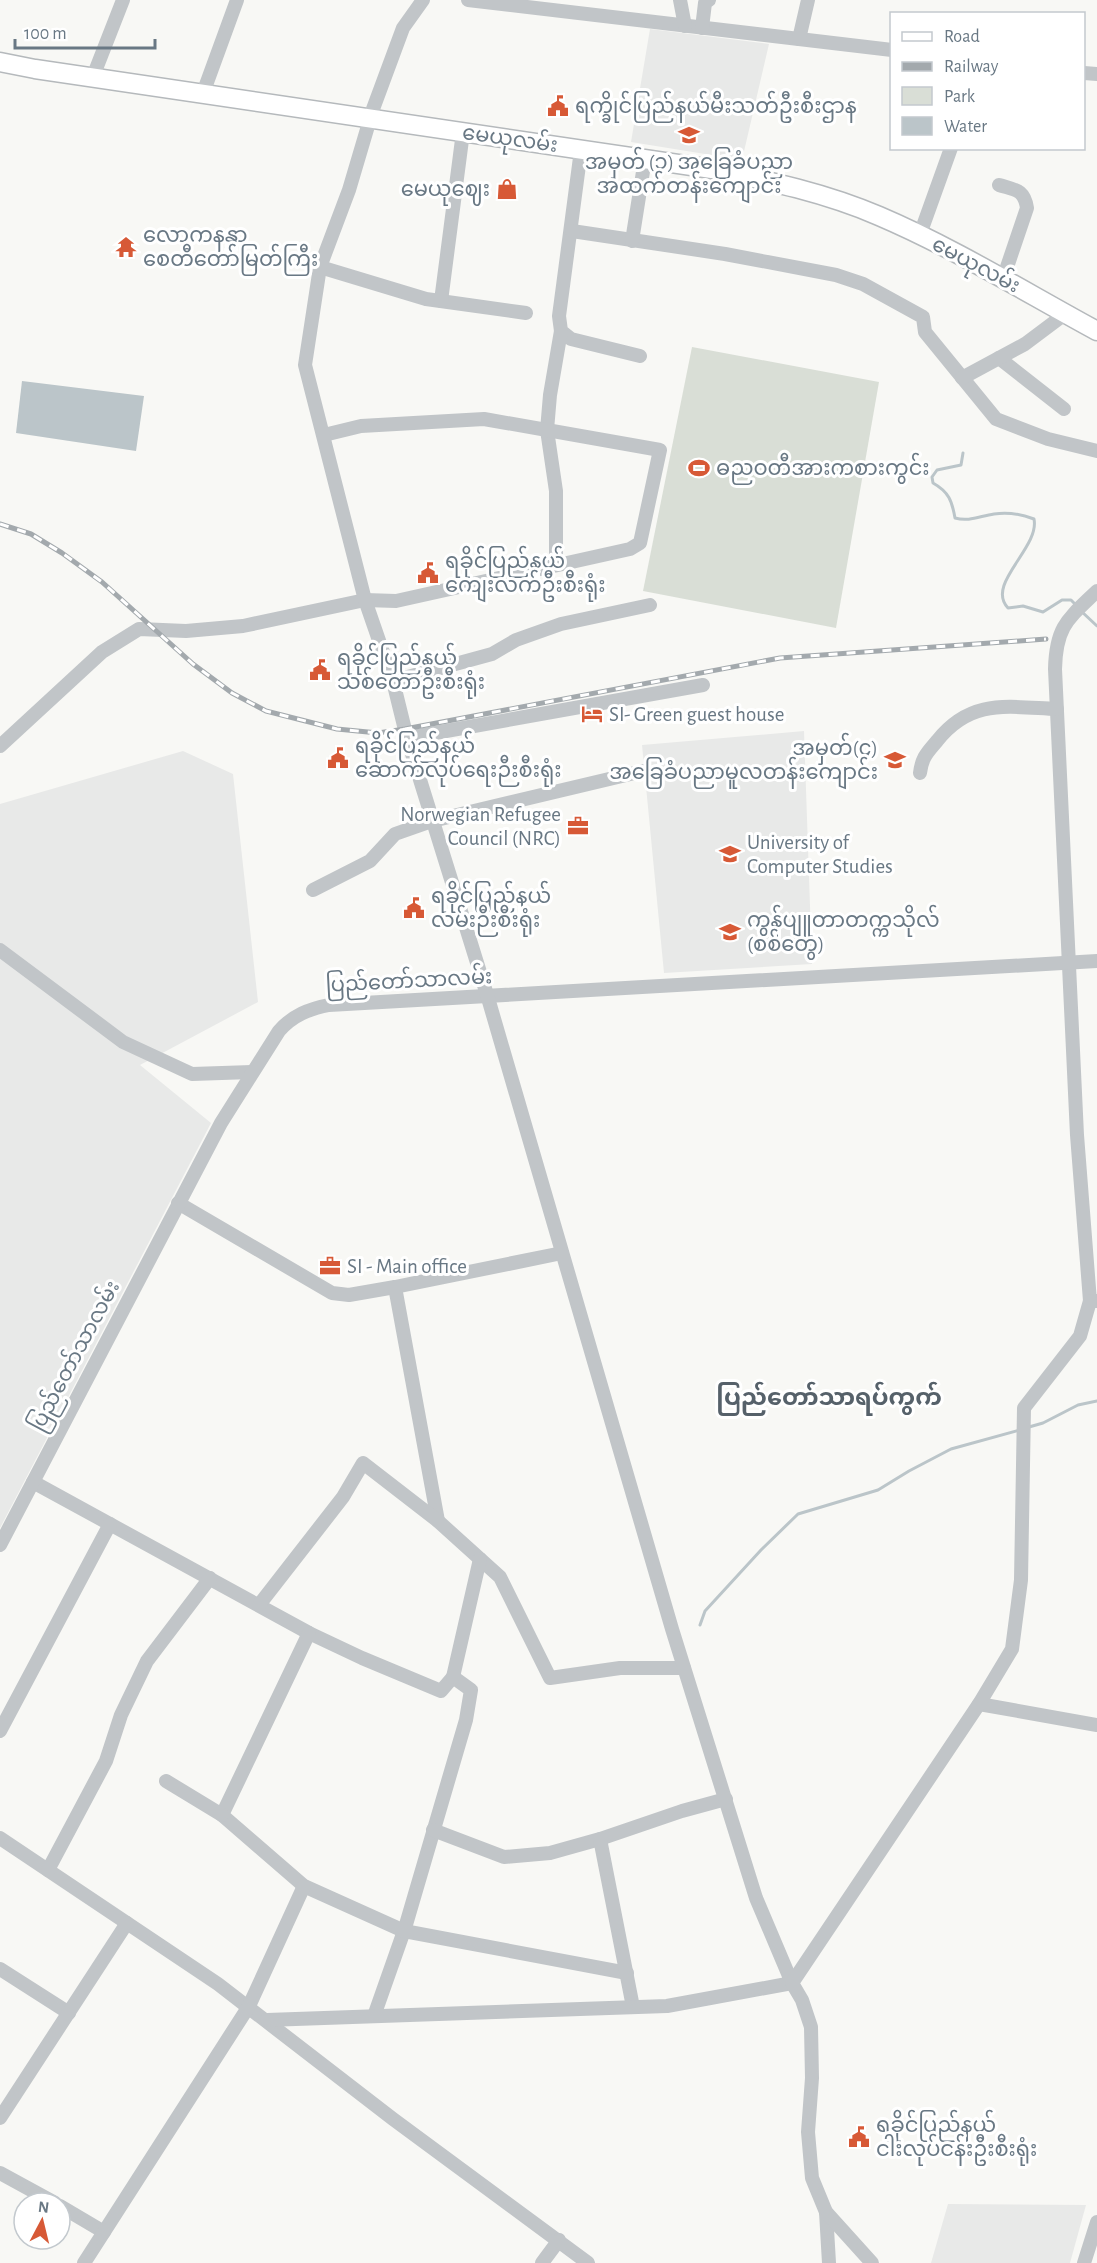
<svg xmlns="http://www.w3.org/2000/svg" width="1097" height="2263" viewBox="0 0 1097 2263" font-family="'Alegreya Sans','Noto Sans Myanmar',sans-serif">
<rect width="100%" height="100%" fill="#f8f8f5"/>
<g fill="#e8e9e8">
<path d="M650,29L769,44L742,160L631,142Z"/>
<path d="M804,731L812,964L664,973L642,745Z"/>
<path d="M183,751L233,774L258,1002L140,1065L211,1123L0,1528V804Z"/>
<path d="M948,2204L1086,2205L1070,2263H931Z"/>
</g>
<path fill="#d9ded6" d="M692,347L879,382L836,628L643,591Z"/>
<path fill="#bbc5c9" d="M22,381L144,396L136,451L16,433Z"/>
<g fill="none" stroke-linecap="round" stroke-linejoin="round">
<g stroke="#bbc5c9" stroke-width="3">
<path d="M963,453L961,465L937,470L932,477L933,483C949,492 952,501 955,518C969,522 980,516 994,514C1007,512 1021,514 1034,519C1040,548 985,584 1008,608L1023,606L1043,612L1062,600H1071L1077,606"/>
<path d="M1081,611L1097,626"/>
<path d="M1029,1427L1043,1423L1078,1405L1097,1401"/>
<path d="M700,1625L705,1611L761,1550L798,1514L878,1490L909,1471L951,1449L1020,1430"/>
</g>
<defs>
<path id="major" d="M0,62L35,69L712,169C769,181 826,193 879,216C954,248 1025,292 1097,331"/>
</defs>
<use href="#major" stroke="#b5b9bc" stroke-width="21"/>
<g stroke="#c1c5c8" stroke-width="14">
<path d="M468,0L892,50"/>
<path d="M680,0L685,26"/>
<path d="M702,28L705,3L709,0"/>
<path d="M799,39L808,0"/>
<path d="M96,69L123,0"/>
<path d="M1084,73L1097,74"/>
<path d="M206,85L237,0"/>
<path d="M581,150L559,316L561,331L571,339L640,356"/>
<path d="M999,185C1015,190 1024,189 1027,208L1006,270"/>
<path d="M923,226L951,148"/>
<path d="M572,231L725,254L836,275L863,284L923,317L925,332L996,419L1048,439L1097,451"/>
<path d="M632,241L645,159"/>
<path d="M320,267L426,299L526,313"/>
<path d="M441,301L463,132"/>
<path d="M999,358L1064,409"/>
<path d="M962,378L1025,344L1065,314"/>
<path d="M556,564V491L547,430L550,395L561,331"/>
<path d="M1097,591C1068,619 1056,626 1055,669L1077,1135L1090,1301H1097"/>
<path d="M393,681L492,654L516,640L561,624L650,605"/>
<path d="M407,738L703,685"/>
<path d="M0,746L102,652L139,629L186,631L243,626L365,600L396,601L630,549L640,543L660,450L484,419L361,426L324,435"/>
<path d="M920,773C922,757 927,753 937,741C971,698 1008,707 1057,709"/>
<path d="M313,890L370,861L395,834L432,821L643,771"/>
<path d="M0,950L123,1042L192,1074L252,1072"/>
<path d="M178,1203L332,1293L349,1295L395,1287"/>
<path d="M33,1482L309,1633L362,1658L441,1691L453,1677L471,1690L466,1720L405,1928L374,2016"/>
<path d="M438,1521L395,1287L562,1253"/>
<path d="M0,1545L221,1123L279,1031C293,1015 309,1009 329,1005L1097,961"/>
<path d="M259,1605L343,1497L363,1463L438,1521L500,1577L550,1678L620,1668H684"/>
<path d="M309,1633L222,1815L304,1886L404,1931L627,1973"/>
<path d="M453,1677L480,1559"/>
<path d="M979,1704L1097,1725"/>
<path d="M0,1731L110,1524"/>
<path d="M166,1781L222,1815"/>
<path d="M433,1830L504,1857L550,1853L600,1839L682,1811L726,1799"/>
<path d="M0,1838L218,1984L393,2119L588,2263"/>
<path d="M600,1839L633,2007"/>
<path d="M48,1870L106,1761L121,1715L147,1661L210,1578"/>
<path d="M0,1969L69,2013"/>
<path d="M267,2020L667,2006L792,1983L756,1898L672,1629L488,998L407,738L393,681L365,600L305,365L320,267L349,190L373,109L403,28L423,0"/>
<path d="M0,2118L127,1923"/>
<path d="M0,2173L55,2203"/>
<path d="M60,2206L104,2232"/>
<path d="M826,2212L829,2263"/>
<path d="M84,2263L249,2006L304,1886"/>
<path d="M542,2263L559,2240"/>
<path d="M872,2263L826,2212L812,2178L808,2132L812,2078L811,2027L802,2000L792,1983L979,1704L1012,1649L1021,1580L1024,1408L1080,1336L1090,1301"/>
<path d="M1084,2263L1097,2222"/>
</g>
<use href="#major" stroke="#fff" stroke-width="18"/>
<defs>
<path id="rail" d="M0,524L31,534L62,553L102,582L193,664L232,693L266,711L337,729L378,733L405,729L780,658L1046,639"/>
</defs>
<use href="#rail" stroke="#a3a9ad" stroke-width="5"/>
<use href="#rail" stroke="#fff" stroke-width="3" stroke-dasharray="9" stroke-linecap="butt"/>
</g>
<defs>
<symbol id="civic-bare" viewBox="-9 -9 18 18"><path d="M-.6-6.5H3V-4.5H.6V-3L4-1V1h2V6H-6V1h2V-1L-.6-3ZM-1.2 2.5V6h2.4V2.5Z" fill="#d75936" stroke="#fff" stroke-width="2.5" paint-order="stroke"/></symbol>
<symbol id="school-bare" viewBox="-9 -9 18 18"><path d="M0-5L7-2L0 1L-7-2ZM-4 1L0 2.5L4 1V4Q0 6-4 4Z" fill="#d75936" stroke="#fff" stroke-width="2.5" paint-order="stroke"/></symbol>
<symbol id="shop-bare" viewBox="-9 -9 18 18"><path d="M-5-2.5h2.3a2.7 3.5 0 0 1 5.4 0H5L5.5 6h-11ZM-1.5-2.5h3a1.5 2.3 0 0 0-3 0Z" fill="#d75936" stroke="#fff" stroke-width="2.5" paint-order="stroke"/></symbol>
<symbol id="temple-bare" viewBox="-9 -9 18 18"><path d="M0-6L5-2H3V0L6.5 2.5H4V6H1.5V3h-3V6H-4V2.5H-6.5L-3 0V-2H-5Z" fill="#d75936" stroke="#fff" stroke-width="2.5" paint-order="stroke"/></symbol>
<symbol id="stadium-bare" viewBox="-9 -9 18 18"><path d="M0-5a6.5 5 0 1 0 0 10a6.5 5 0 1 0 0-10ZM-3.5-1.8h7v3.6h-7Z" fill="#d75936" stroke="#fff" stroke-width="2.5" paint-order="stroke"/></symbol>
<symbol id="hotel-bare" viewBox="-9 -9 18 18"><path d="M-6-4.5h1.5V1H6V5H4.5V3h-9V5H-6ZM-4 0a1.8 1.8 0 1 1 3.6 0ZM.5 0V-2.5h3Q6-2.5 6 0Z" fill="#d75936" stroke="#fff" stroke-width="2.5" paint-order="stroke"/></symbol>
<symbol id="office-bare" viewBox="-9 -9 18 18"><path d="M-6-3h4V-5.5h4V-3h4V5H-6ZM-1-4.5V-3h2v-1.5ZM-6 0V1H6V0Z" fill="#d75936" stroke="#fff" stroke-width="2.5" paint-order="stroke"/></symbol>
<symbol id="university-bare" viewBox="-9 -9 18 18"><path d="M0-5L7-2L0 1L-7-2ZM-4 1L0 2.5L4 1V4Q0 6-4 4Z" fill="#d75936" stroke="#fff" stroke-width="2.5" paint-order="stroke"/></symbol>
</defs>
<g fill-rule="evenodd">
<use href="#civic-bare" x="543" y="91" width="30" height="30"/>
<use href="#school-bare" x="674" y="120" width="30" height="30"/>
<use href="#shop-bare" x="492" y="174" width="30" height="30"/>
<use href="#temple-bare" x="111" y="232" width="30" height="30"/>
<use href="#stadium-bare" x="684" y="453" width="30" height="30"/>
<use href="#civic-bare" x="413" y="558" width="30" height="30"/>
<use href="#civic-bare" x="305" y="655" width="30" height="30"/>
<use href="#hotel-bare" x="577" y="699" width="30" height="30"/>
<use href="#civic-bare" x="323" y="743" width="30" height="30"/>
<use href="#school-bare" x="880" y="745" width="30" height="30"/>
<use href="#office-bare" x="563" y="811" width="30" height="30"/>
<use href="#university-bare" x="715" y="839" width="30" height="30"/>
<use href="#civic-bare" x="399" y="893" width="30" height="30"/>
<use href="#university-bare" x="715" y="917" width="30" height="30"/>
<use href="#office-bare" x="315" y="1251" width="30" height="30"/>
<use href="#civic-bare" x="844" y="2122" width="30" height="30"/>
</g>
<g text-anchor="middle" dominant-baseline="central" stroke-width="6" stroke-linejoin="round" paint-order="stroke">
<g font-size="21" fill="#697884" stroke="#fff" text-anchor="start">
<text x="575" y="106">ရက္ခိုင်ပြည်နယ်မီးသတ်ဦးစီးဌာန</text>
<text x="689" y="162" text-anchor="middle">အမှတ် (၁) အခြေခံပညာ<tspan x="689" dy="24">အထက်တန်းကျောင်း</tspan></text>
<text x="490" y="189" text-anchor="end">မေယုဈေး</text>
<text x="143" y="235">လောကနန္ဒာ<tspan x="143" dy="24">စေတီတော်မြတ်ကြီး</tspan></text>
<text x="716" y="468">ဓညဝတီအားကစားကွင်း</text>
<text x="445" y="561">ရခိုင်ပြည်နယ်<tspan x="445" dy="24">ကျေးလက်ဦးစီးရုံး</tspan></text>
<text x="337" y="658">ရခိုင်ပြည်နယ်<tspan x="337" dy="24">သစ်တောဦးစီးရုံး</tspan></text>
<text x="609" y="714">SI- Green guest house</text>
<text x="355" y="746">ရခိုင်ပြည်နယ်<tspan x="355" dy="24">ဆောက်လုပ်ရေးဉီးစီးရုံး</tspan></text>
<text x="878" y="748" text-anchor="end">အမှတ်(၄)<tspan x="878" dy="24">အခြေခံပညာမူလတန်းကျောင်း</tspan></text>
<text x="561" y="814" text-anchor="end">Norwegian Refugee<tspan x="561" dy="24">Council (NRC)</tspan></text>
<text x="747" y="842">University of<tspan x="747" dy="24">Computer Studies</tspan></text>
<text x="431" y="896">ရခိုင်ပြည်နယ်<tspan x="431" dy="24">လမ်းဉီးစီးရုံး</tspan></text>
<text x="747" y="920">ကွန်ပျူတာတက္ကသိုလ်<tspan x="747" dy="24">(စစ်တွေ)</tspan></text>
<text x="347" y="1266">SI - Main office</text>
<text x="876" y="2125">ရခိုင်ပြည်နယ်<tspan x="876" dy="24">ငါးလုပ်ငန်းဦးစီးရုံး</tspan></text>
</g>
<g font-size="21" fill="#697884" stroke="#fff">
<text transform="translate(510 139) rotate(8)">မေယုလမ်း</text>
<text transform="translate(976 265) rotate(28)">မေယုလမ်း</text>
<text transform="translate(409 981) rotate(-3)">ပြည်တော်သာလမ်း</text>
<text transform="translate(75 1356) rotate(-62)">ပြည်တော်သာလမ်း</text>
</g>
<g font-size="24" font-weight="bold" fill="#56616a" stroke="#fff">
<text x="829" y="1398">ပြည်တော်သာရပ်ကွက်</text>
</g>
</g>
<rect x="890" y="12" width="195" height="138" fill="#ffffff" stroke="#c3c9ce" stroke-width="1.5"/>
<rect x="902" y="32" width="30" height="9" fill="#ffffff" stroke="#c3c9ce" stroke-width="1.5"/>
<text x="944" y="42" font-size="18" fill="#697884">Road</text>
<rect x="902" y="62" width="30" height="9" fill="#a3a9ad" stroke="#c3c9ce" stroke-width="1.5"/>
<text x="944" y="72" font-size="18" fill="#697884">Railway</text>
<rect x="902" y="87" width="30" height="18" fill="#d9ded6" stroke="#c3c9ce" stroke-width="1.5"/>
<text x="944" y="102" font-size="18" fill="#697884">Park</text>
<rect x="902" y="117" width="30" height="18" fill="#bbc5c9" stroke="#c3c9ce" stroke-width="1.5"/>
<text x="944" y="132" font-size="18" fill="#697884">Water</text>
<g transform="translate(42 2221) rotate(7)"><circle r="28" fill="#ffffff" stroke="#c3c9ce" stroke-width="1.5"/>
<path d="M0-4.5L10 22L0 15L-10 22Z" fill="#d75936"/>
<text y="-9" font-size="16" font-weight="bold" text-anchor="middle" fill="#697884">N</text>
</g>
<path d="M15 39v9h140v-9" fill="none" stroke="#697884" stroke-width="3"/>
<text x="24" y="39" font-size="18" fill="#697884" stroke="#ffffff" stroke-width="4.5" paint-order="stroke">100 m</text>
</svg>
